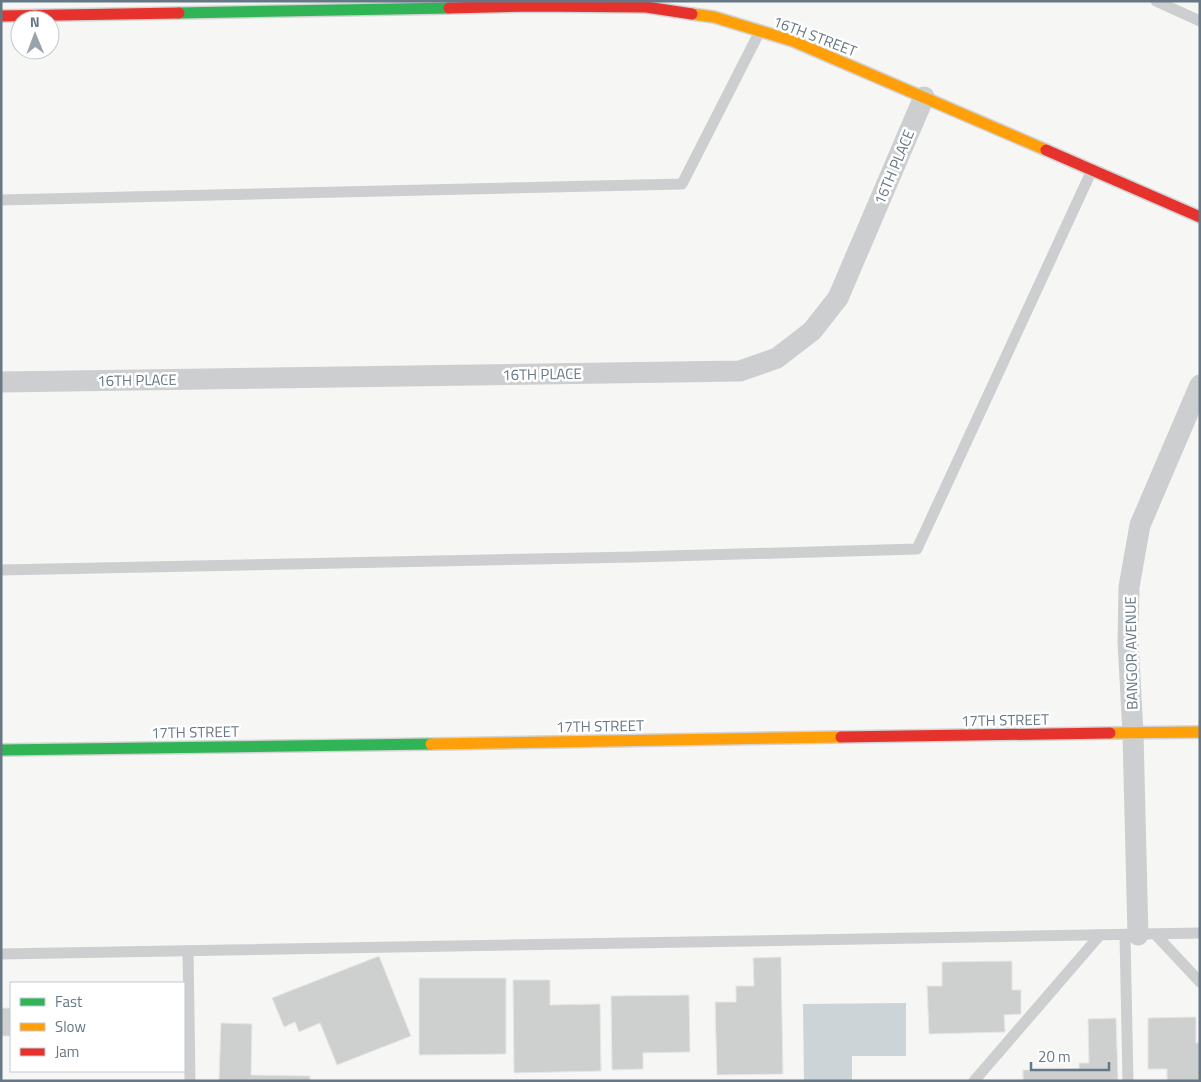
<svg xmlns="http://www.w3.org/2000/svg" width="1201" height="1082" viewBox="0 0 1201 1082" font-family="'Titillium Web',sans-serif">
<rect width="100%" height="100%" fill="#f6f6f5"/>
<path fill="#ccd4d7" d="M906,1003V1056H852V1081H804L803,1004Z"/>
<g fill="#ced0d0" stroke="#e6e6e5">
<path d="M379,956L411,1036L337,1065L320,1023L299,1032L295,1022L284,1027L272,998Z"/>
<path d="M781,957L783,1074L717,1075L715,1002H736V986H754L753,958Z"/>
<path d="M1012,961V990H1021V1014L1004,1015L1005,1032L929,1034L927,986H942V962Z"/>
<path d="M419,978H506V1054L419,1055Z"/>
<path d="M513,980H550V1005L600,1004L601,1071L514,1073Z"/>
<path d="M689,995L690,1052L643,1053V1069L612,1070L611,996Z"/>
<rect x="1" y="1008" width="10" height="28"/>
<path d="M1196,1017V1043H1200V1081H1167V1069H1148V1018Z"/>
<path d="M1116,1018L1118,1081H1023V1070L1079,1069V1063H1089L1088,1019Z"/>
<path d="M221,1023L252,1024L251,1075L310,1076V1081H219Z"/>
</g>
<g fill="none" stroke-linecap="round" stroke-linejoin="round">
<defs>
<g id="fast">
<path d="M179,13L449,8"/>
<path d="M1,750L431,744"/>
</g>
<g id="slow">
<path d="M692,14L714,17L793,41L1046,150"/>
<path d="M1110,733L1200,732"/>
<path d="M431,744L841,737"/>
</g>
<g id="jam">
<path d="M449,8L529,6L646,7L692,14"/>
<path d="M1,16L179,13"/>
<path d="M1046,150L1200,217"/>
<path d="M841,737L1110,733"/>
</g>
</defs>
<use href="#fast" stroke="#d2d3d4" stroke-width="14"/>
<use href="#slow" stroke="#d2d3d4" stroke-width="14"/>
<use href="#jam" stroke="#d2d3d4" stroke-width="14"/>
<g stroke="#cccecf" stroke-width="11">
<path d="M1156,1L1200,21"/>
<path d="M1,200L682,184L760,31"/>
<path d="M1,570L635,557L917,549L1092,170"/>
<path d="M1155,934L1200,982"/>
<path d="M1125,935L1128,1081"/>
<path d="M188,951L190,1081"/>
<path d="M1,954L1200,933"/>
<path d="M974,1081L1100,935"/>
</g>
<g stroke="#cccecf" stroke-width="21">
<path d="M1,382L740,371L777,358L812,331L838,298L924,97"/>
<path d="M1138,935L1133,733L1128,642L1129,587L1140,525L1200,385"/>
</g>
<use href="#fast" stroke="#30b455" stroke-width="11"/>
<use href="#slow" stroke="#ff9f0a" stroke-width="11"/>
<use href="#jam" stroke="#e5322d" stroke-width="11"/>
</g>
<g text-anchor="middle" dominant-baseline="central" stroke-width="5" stroke-linejoin="round" paint-order="stroke">
<g font-size="15" fill="#667785" stroke="#fff">
<text transform="translate(815 36) rotate(21)">16TH STREET</text>
<text transform="translate(894 167) rotate(-67)">16TH PLACE</text>
<text transform="translate(542 374) rotate(-1)">16TH PLACE</text>
<text transform="translate(137 380) rotate(-1)">16TH PLACE</text>
<text transform="translate(1131 653) rotate(-91)">BANGOR AVENUE</text>
<text transform="translate(1005 720) rotate(-1)">17TH STREET</text>
<text transform="translate(600 726) rotate(-1)">17TH STREET</text>
<text transform="translate(195 732) rotate(-1)">17TH STREET</text>
</g>
</g>
<rect width="1201" height="1082" fill="none" stroke="#667785" stroke-width="5"/>
<rect x="10" y="982" width="175" height="90" fill="#ffffff" stroke="#c2c9ce"/>
<rect x="20" y="998" width="25" height="8" fill="#30b455" stroke="#c2c9ce"/>
<text x="55" y="1007" font-size="15" fill="#667785">Fast</text>
<rect x="20" y="1023" width="25" height="8" fill="#ff9f0a" stroke="#c2c9ce"/>
<text x="55" y="1032" font-size="15" fill="#667785">Slow</text>
<rect x="20" y="1048" width="25" height="8" fill="#e5322d" stroke="#c2c9ce"/>
<text x="55" y="1057" font-size="15" fill="#667785">Jam</text>
<g transform="translate(35 35) rotate(359)"><circle r="24" fill="#ffffff" stroke="#c2c9ce"/>
<path d="M0-4L9 19L0 12L-9 19Z" fill="#98a3ac"/>
<text y="-8" font-size="14" font-weight="bold" text-anchor="middle" fill="#667785">N</text>
</g>
<path d="M1031 1062v8h78v-8" fill="none" stroke="#667785" stroke-width="2.5"/>
<text x="1038" y="1062" font-size="15" fill="#667785" stroke="#ffffff" stroke-width="4" paint-order="stroke">20 m</text>
</svg>
